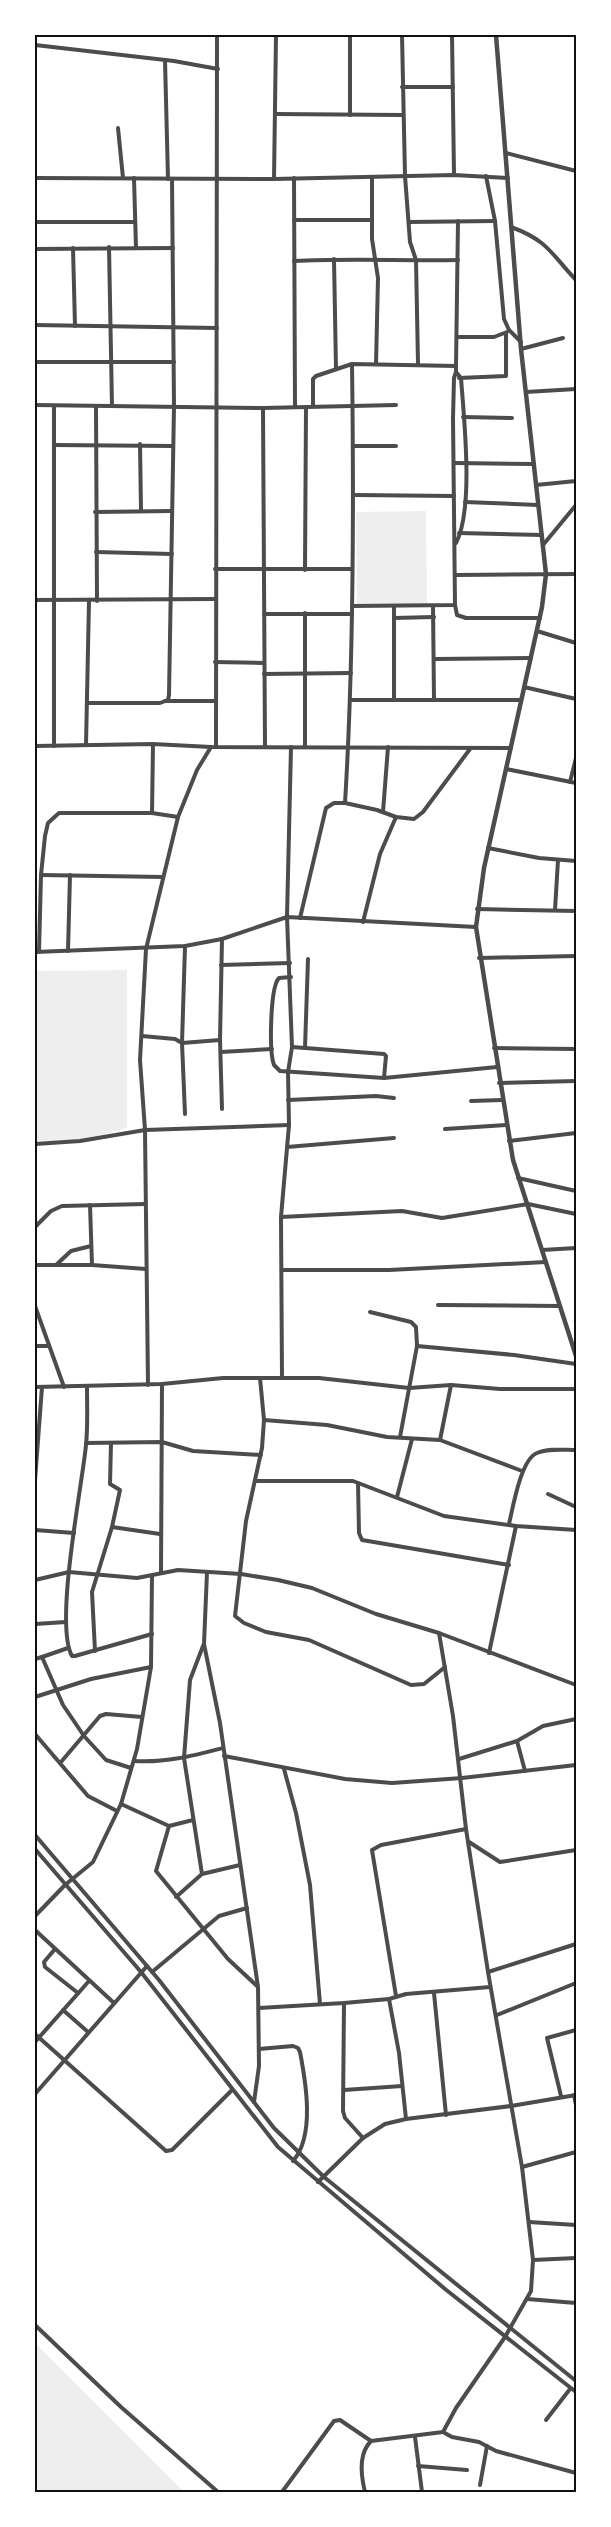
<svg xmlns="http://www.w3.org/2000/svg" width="611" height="2527" viewBox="0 0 611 2527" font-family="Overpass,sans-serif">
<rect width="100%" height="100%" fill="#fff"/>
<g fill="#eee">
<path d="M426,511L427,604L357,605L356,512Z"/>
<path d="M127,970V1128L83,1140L35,1141V971Z"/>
<path d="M35,2343L184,2492H35Z"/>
</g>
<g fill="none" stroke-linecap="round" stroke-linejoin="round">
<g stroke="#4c4c4c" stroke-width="4">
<path d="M402,35L405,176L410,242L416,260L418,364"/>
<path d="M452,35L454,175"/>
<path d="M35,45L174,61L218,69"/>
<path d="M165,60L168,179"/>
<path d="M402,87H453"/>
<path d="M275,114L402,115"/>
<path d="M350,115V35"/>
<path d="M118,128L123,178"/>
<path d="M506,153L576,171"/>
<path d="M486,176L495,221L504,319L509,330L521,342"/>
<path d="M372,177V239L378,278L376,364"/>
<path d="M35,178L274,179L454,175L508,178"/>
<path d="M134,178L136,248"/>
<path d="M294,178L295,407"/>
<path d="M274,179L276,35"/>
<path d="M294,220H371"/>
<path d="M35,222H135"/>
<path d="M409,222L495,221"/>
<path d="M511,227C549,241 551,254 576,280"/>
<path d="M109,247L112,406"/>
<path d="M73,248L75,326"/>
<path d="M35,249L173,248"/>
<path d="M334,259L336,369"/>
<path d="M294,261C349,258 403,261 458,260"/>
<path d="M35,325L217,328"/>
<path d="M458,337H494L507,332"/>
<path d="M521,349L563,338"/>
<path d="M35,362H174"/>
<path d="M352,364C354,510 354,657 345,803L377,810L396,817L414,819L423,812L470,749"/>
<path d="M456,366L458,221"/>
<path d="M459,378L506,376V333"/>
<path d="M526,392L576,389"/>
<path d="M35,405L263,408L396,405"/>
<path d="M54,406V746"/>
<path d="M313,406V379L316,376L352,364L456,366V372L461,378C464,419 474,509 456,543"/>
<path d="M96,407L97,601"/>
<path d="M263,408L265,747"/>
<path d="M463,417L512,418"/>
<path d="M140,444L141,510"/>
<path d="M54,445L173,446"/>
<path d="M353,446H396"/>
<path d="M454,463L534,464"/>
<path d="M536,485L576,481"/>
<path d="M354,495L454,496"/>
<path d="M465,502L538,505"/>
<path d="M95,512L172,511"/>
<path d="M459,533L542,535"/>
<path d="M543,545L576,505"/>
<path d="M96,552L172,554"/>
<path d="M215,569H352"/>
<path d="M305,570L306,407"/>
<path d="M456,575L576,574"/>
<path d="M35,600L215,599"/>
<path d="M455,605L457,615L466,618H540"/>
<path d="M352,606L455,605L453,418L454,378L456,372"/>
<path d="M394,606V700"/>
<path d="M264,614H352"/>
<path d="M394,618L434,617"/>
<path d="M537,631L576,643"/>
<path d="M435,659L531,658"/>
<path d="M215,662L264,663"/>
<path d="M264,674L351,673"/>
<path d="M524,687L576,699"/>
<path d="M351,700H434L433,606"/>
<path d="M434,700H521"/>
<path d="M165,701H216"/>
<path d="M87,703H160L168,700L169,695L174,406L172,179"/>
<path d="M86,745L89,601"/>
<path d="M35,746L153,744L211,747L511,748"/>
<path d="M216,747L217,35"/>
<path d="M305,747V613"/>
<path d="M506,769L576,783"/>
<path d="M570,782L576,758"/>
<path d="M383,812L388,747"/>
<path d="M152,813L153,744"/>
<path d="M488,848L539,858L576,861"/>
<path d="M41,875L163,877"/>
<path d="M477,909L576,911"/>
<path d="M555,910L558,860"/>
<path d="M300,918L326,808L334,803H345"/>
<path d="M363,922L380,854L396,817"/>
<path d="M222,939L220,1040L222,1109"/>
<path d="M185,946L182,1043L185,1114"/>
<path d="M68,951L70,875"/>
<path d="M35,952L185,946L222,939L287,917L476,927"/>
<path d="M39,952L41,875L45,836L48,823L59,813H152L178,817"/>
<path d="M479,958L576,956"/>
<path d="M221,965L290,963"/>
<path d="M291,977L279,978C270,987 269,1052 274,1065C276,1067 278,1069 280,1071L384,1078L497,1067"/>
<path d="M142,1036L175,1039L182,1043L220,1040"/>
<path d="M292,1047L384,1054L386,1056L384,1078"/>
<path d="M305,1048L308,959"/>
<path d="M494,1048L576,1049"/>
<path d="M221,1052L272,1049"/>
<path d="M499,1083L576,1081"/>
<path d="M288,1100L376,1096L394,1098"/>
<path d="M471,1101L502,1100"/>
<path d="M445,1129L506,1125"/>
<path d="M509,1141L576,1133"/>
<path d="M35,1144L80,1141L145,1130L289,1125"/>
<path d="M287,1147L394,1138"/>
<path d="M518,1178L576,1191"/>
<path d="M90,1205L92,1265"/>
<path d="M281,1217L402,1211L442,1218L528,1204L576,1214"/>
<path d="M35,1227L51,1211L62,1206L145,1204"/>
<path d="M542,1250L576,1248"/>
<path d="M35,1265H92L146,1269"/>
<path d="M56,1265L71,1251L91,1246"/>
<path d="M282,1270H389L546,1262"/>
<path d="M438,1305L559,1306"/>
<path d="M35,1306L64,1387"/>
<path d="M370,1312L411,1322L416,1327L417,1346L400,1437"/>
<path d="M35,1346H49"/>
<path d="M417,1346L514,1355L576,1364"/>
<path d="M260,1378L264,1420L262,1448L246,1521L235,1616L244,1623L266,1632L309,1640L411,1685L424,1684L445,1667"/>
<path d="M282,1378L281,1217L289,1125L288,1072L292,1047L287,917L291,747"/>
<path d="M148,1385L145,1130L140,1060L146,949L178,817L197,770L211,747"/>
<path d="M35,1387L162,1384L223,1378H319L409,1388L451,1385L500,1389H576"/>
<path d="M87,1388C87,1406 88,1426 86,1445C82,1487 54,1624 72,1656H75L152,1634"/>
<path d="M264,1420L327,1425L387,1437L440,1440L522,1471"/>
<path d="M440,1440L451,1385"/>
<path d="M86,1443L162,1442L193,1451L261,1455"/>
<path d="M35,1480L42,1387"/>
<path d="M255,1481H353L444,1516L516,1526L576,1530"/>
<path d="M358,1483L359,1533L362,1540L509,1565"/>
<path d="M548,1494L576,1507"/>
<path d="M397,1497L412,1439"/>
<path d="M509,1524C513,1507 521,1459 537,1453C548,1448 564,1450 576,1450"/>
<path d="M112,1527L160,1534"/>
<path d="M35,1530L74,1533"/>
<path d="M207,1572L204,1644L220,1723L258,1987L259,2066L254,2102"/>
<path d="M161,1573L162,1384"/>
<path d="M35,1580L69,1572L137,1578L178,1570L241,1574L278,1580L312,1588L376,1614L439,1633L576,1685"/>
<path d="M35,1624L66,1622"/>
<path d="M68,1648L42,1657L63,1705L84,1736L106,1760L131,1768"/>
<path d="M95,1651L92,1592L112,1527L120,1490L110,1484L111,1443"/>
<path d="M489,1653L516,1526"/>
<path d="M35,1659L42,1657"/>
<path d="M35,1697L91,1679L151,1667"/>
<path d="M35,1734L88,1796L117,1811"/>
<path d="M224,1756L345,1779L392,1783L462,1778L576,1765"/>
<path d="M459,1759L517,1741"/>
<path d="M134,1761C165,1763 192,1756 223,1748"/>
<path d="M61,1762L100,1716L106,1714L142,1717"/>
<path d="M284,1769L296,1813L310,1885L320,2004"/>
<path d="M525,1771L517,1741L543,1726L576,1719"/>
<path d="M121,1804L169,1826"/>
<path d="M193,1820L169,1826L156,1871L228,1959L257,1986"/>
<path d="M35,1835L159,1980L274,2128L324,2177L576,2381"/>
<path d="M469,1842L500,1862L576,1850"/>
<path d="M35,1849L141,1972L278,2147L445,2289L576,2392"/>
<path d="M202,1874L184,1758L190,1680L203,1646"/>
<path d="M176,1897L202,1874L240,1865"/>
<path d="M35,1916L65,1885L93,1862L121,1804L137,1749L151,1667L152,1576"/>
<path d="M35,1930L114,2003"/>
<path d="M55,1949L44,1962L45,1967L78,1993"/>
<path d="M152,1972L219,1916L247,1908"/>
<path d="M488,1972L576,1944"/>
<path d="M434,1993L446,2115"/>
<path d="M396,1996L372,1850L381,1845L466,1829"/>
<path d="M389,1999L399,2053L406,2119"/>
<path d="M344,2003L343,2111L345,2118L363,2138"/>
<path d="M259,2008L344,2003L389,1999L406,1994L490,1987"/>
<path d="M63,2010L88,2032"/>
<path d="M497,2015L576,1983"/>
<path d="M35,2034L166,2151L172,2150L232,2090"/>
<path d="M35,2042L89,1981"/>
<path d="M259,2049L293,2046L298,2048L300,2052C306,2083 315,2136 293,2161"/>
<path d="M344,2090L402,2086"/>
<path d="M35,2094L147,1966"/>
<path d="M574,2095L576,2105"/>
<path d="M561,2096L547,2038L576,2030"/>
<path d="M522,2167L576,2152"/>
<path d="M318,2182L363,2138L385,2124L406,2119L511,2106L576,2095"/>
<path d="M529,2222L576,2225"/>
<path d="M533,2260L576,2258"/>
<path d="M527,2299L576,2303"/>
<path d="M35,2325L121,2407L218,2492"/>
<path d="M546,2420L570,2389"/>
<path d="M443,2432L452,2437L479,2442L496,2451L576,2473"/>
<path d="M415,2437L422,2492"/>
<path d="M418,2466L467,2470"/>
<path d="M480,2485L487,2446"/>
<path d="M282,2492L334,2421L340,2420L371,2441L443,2432L456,2408L505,2337L531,2291L533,2260L522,2167L488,1972L466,1829L453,1716L439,1633"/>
<path d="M365,2492C361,2476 358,2454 371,2441"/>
</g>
<path stroke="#4c4c4c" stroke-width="4.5" d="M496,35L521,349L546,574L542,607L484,868L476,927L513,1160L576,1356"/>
</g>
<rect width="611" height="2527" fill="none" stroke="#ffffff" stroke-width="72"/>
<rect x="36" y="36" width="539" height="2455" fill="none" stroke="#111" stroke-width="2"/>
</svg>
